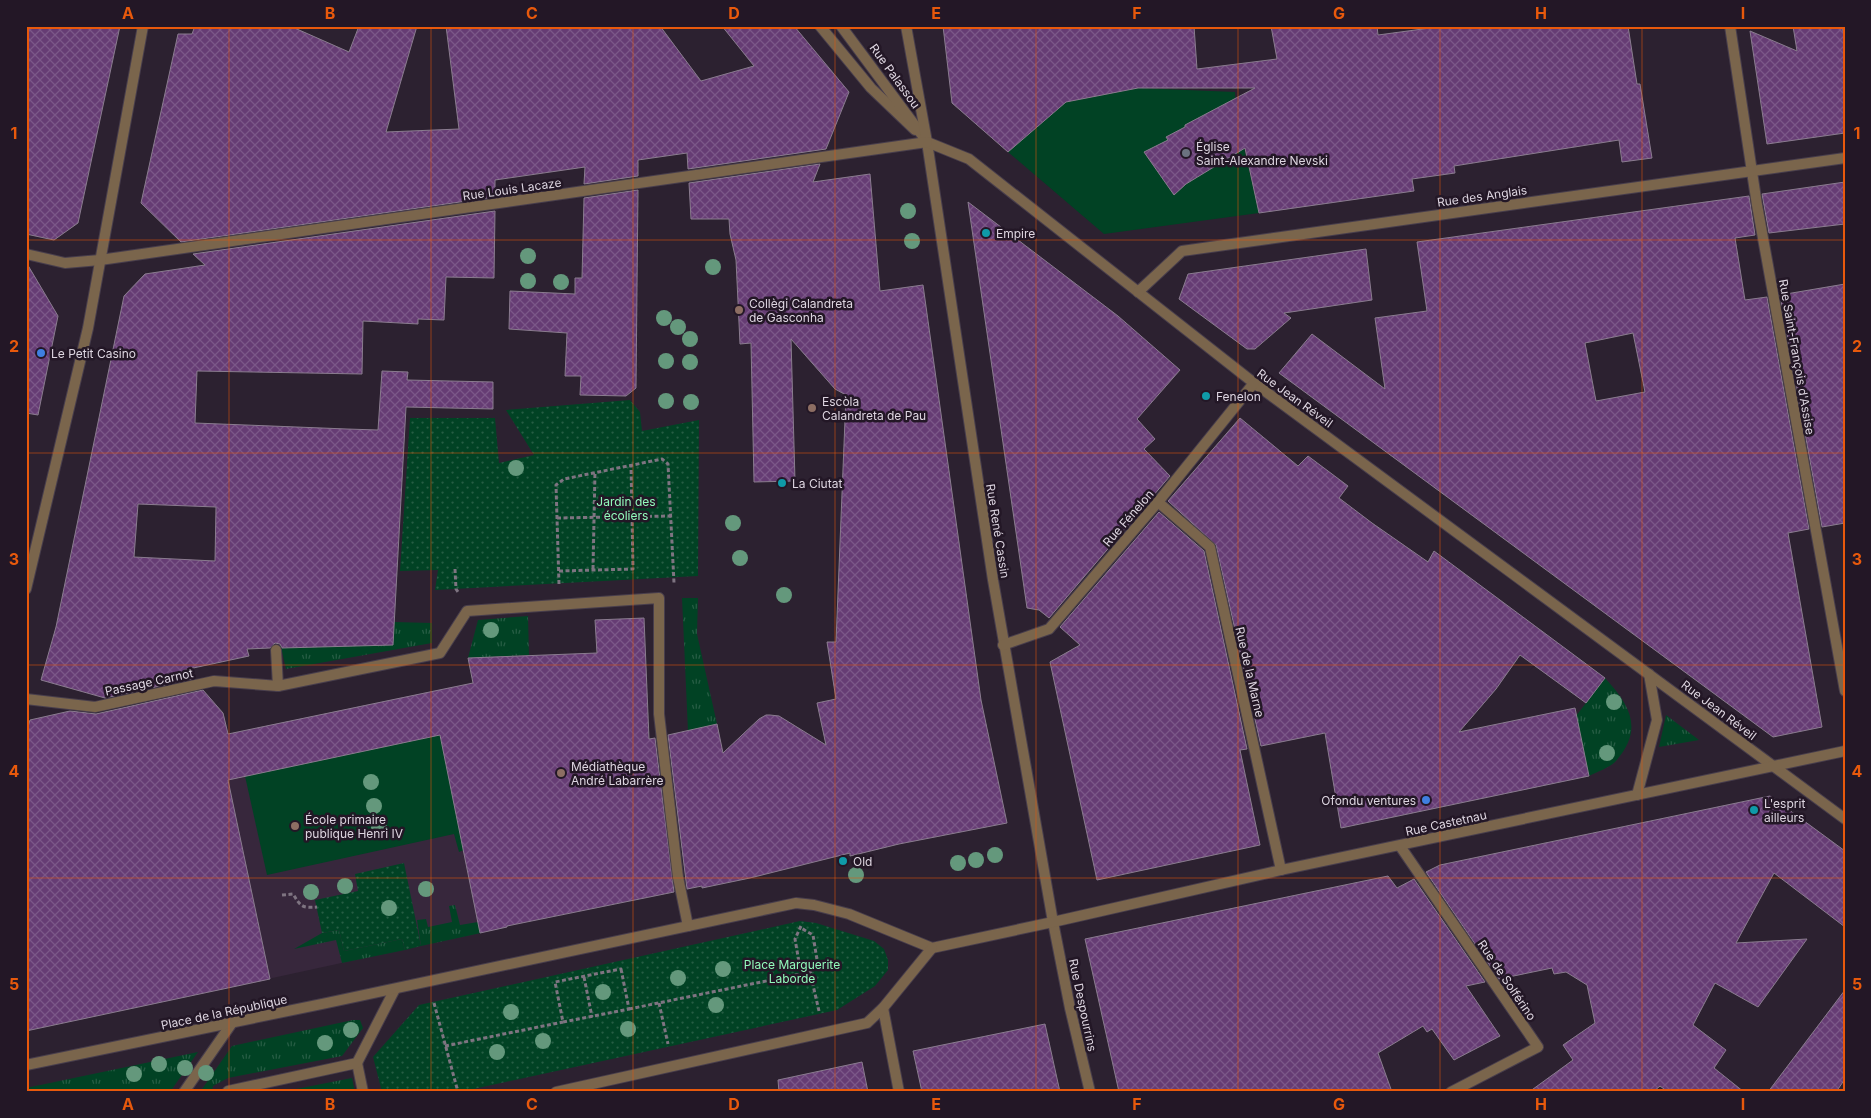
<svg xmlns="http://www.w3.org/2000/svg" width="1871" height="1118" viewBox="0 0 1871 1118" font-family="Inter,sans-serif">
<defs>
<pattern id="grass-tufts" width="24" height="20" patternUnits="userSpaceOnUse" patternTransform="scale(1.25)"><rect width="24" height="20" fill="#014224"/><path d="M3 7l-1-3M5 7V3M7 7l1-3M15 17l-1-3M17 17v-4M19 17l1-3" fill="none" stroke="#265d44"/></pattern>
<pattern id="park-dots" width="8" height="8" patternUnits="userSpaceOnUse" patternTransform="scale(1.25)"><rect width="8" height="8" fill="#014224"/><path d="M2 2h.1M6 6h.1" fill="none" stroke="#265d44" stroke-width="1.8" stroke-linecap="round"/></pattern>
<pattern id="building-cross-hatch" width="8" height="8" patternUnits="userSpaceOnUse" patternTransform="scale(1.25)"><rect width="8" height="8" fill="#663c74"/><path d="M0 0l8 8M0 8l8-8" fill="none" stroke="#7b5788"/></pattern>
</defs>
<rect width="100%" height="100%" fill="#2c2130"/>
<path fill="#37273c" d="M455,686L499,901H503L507,927L143,1006L228,734Z"/>
<g fill="url(#grass-tufts)">
<path d="M682,598H698L697,634L717,724L688,731Z"/>
<path d="M528,616L529,655L468,658L478,620Z"/>
<path d="M394,622L432,623V643L286,669L280,643L343,646L392,645Z"/>
<path d="M1605,678C1630,705 1644,729 1616,761C1611,767 1597,772 1589,776L1576,716Z"/>
<path d="M1666,715L1699,740L1659,747Z"/>
<path d="M455,905L460,925L478,922L481,933L421,946L417,920L426,919L428,927L452,922L449,906Z"/>
<path d="M339,930L344,951L402,939L405,950L342,963L336,940L294,949L322,933Z"/>
<path d="M353,1020H360L363,1028L342,1056L228,1078L213,1086L212,1092H200L232,1046Z"/>
<path d="M198,1052L170,1092H26V1088Z"/>
<path d="M352,1078L355,1092H281Z"/>
</g>
<g fill="url(#park-dots)">
<path d="M630,400L640,412L642,431L699,420L698,576L435,590L438,570L400,571L410,418H495L499,463L534,455L506,410Z"/>
<path d="M404,863L421,946L405,950L402,939L344,951L339,930L322,933L315,900L358,891L355,874Z"/>
<path d="M800,921L816,923L874,941L884,949L888,960V970L875,986L837,1010L460,1092H382L373,1057L419,1005Z"/>
</g>
<g fill="#014224">
<path d="M1138,88L1235,92L1236,113L1259,213L1104,234L1008,152L1066,102Z"/>
<path d="M442,734L464,850L459,852L454,834L267,875L245,776Z"/>
</g>
<g fill="url(#building-cross-hatch)" stroke="#8a7c8f" fill-rule="evenodd">
<path d="M26,26H120L78,223L54,240L26,234Z"/>
<path d="M195,26H290L349,52L359,26H417L386,132L459,129L446,26H660L701,81L754,66L722,26H794L849,92L826,149L688,169L687,153L638,160V176L584,184L585,167L495,180V197L181,242L141,203L178,34H192Z"/>
<path d="M943,26H1194L1197,69L1277,59L1271,26H1377L1378,35L1445,26H1628L1637,84H1640L1652,158L1622,162L1619,140L1454,166L1455,173L1412,179L1414,191L1259,213L1245,148L1186,184L1174,195L1144,152L1168,140L1166,137L1185,127V125L1255,88H1138L1066,102L1008,152L952,103Z"/>
<path d="M1793,26H1842L1845,40V133L1767,144L1750,31L1797,51Z"/>
<path d="M820,164L813,182L870,174L880,291L923,285L981,700L1007,823L899,844L850,856V853L750,878L702,888V886L687,889L668,735L717,724L723,753L759,719L766,715H770L779,716L826,745L817,703L836,699L827,642H836L846,395L835,389L791,339L795,481L754,482L751,343L740,344L736,260L730,234L729,219H691L689,183Z"/>
<path d="M1845,182V224L1769,233L1762,194Z"/>
<path d="M638,190L636,388L626,396L580,395L581,376H565L567,333L509,329L510,291L575,294V278H582L584,198Z"/>
<path d="M1749,196L1755,235L1735,238L1745,300L1767,297L1809,529L1788,533L1822,727L1773,737L1279,373L1312,334L1385,389L1375,318L1427,311L1417,242ZM1633,333L1645,392L1596,401L1585,343Z"/>
<path d="M968,202L1118,316L1180,370L1137,419L1155,439L1144,449L1170,476L1049,618L1039,610L1027,608Z"/>
<path d="M495,211L494,278L446,277L444,320L418,319V324L363,321L362,374L197,371L195,423L347,429L378,430L382,371L408,372L407,380L493,382V409L406,407L393,645L282,648L280,644L275,643L270,648L247,649L249,656L184,670L192,679L105,698L41,680L56,627L124,296L145,274L205,265L193,254ZM138,504L216,507L215,561L134,557Z"/>
<path d="M1366,249L1372,300L1284,313L1291,318L1255,349H1247L1179,299L1188,274Z"/>
<path d="M26,262L58,316L38,415L26,413Z"/>
<path d="M1845,284V523L1822,527L1780,295Z"/>
<path d="M1240,418L1298,466L1308,456L1348,486L1339,498L1372,523L1428,562L1434,551L1605,678L1586,703L1520,655L1496,689L1459,732L1575,708L1589,776L1341,828L1325,733L1261,746L1216,545L1168,501Z"/>
<path d="M1159,512L1204,551L1247,749L1240,750L1260,845L1097,880L1050,662L1080,645L1060,627Z"/>
<path d="M644,618L649,739L655,738L674,892L507,926V927L480,933L440,735L228,780L270,979L26,1031V734L30,720L70,711L96,714L203,690L223,713L228,734L473,683L468,658L597,653L595,620Z"/>
<path d="M1770,796L1845,851V927L1774,873L1736,943L1807,939L1758,1007L1715,983L1693,1025L1726,1050L1714,1068L1744,1092H1668L1660,1086L1653,1092H1529L1573,1060L1563,1045L1595,1023L1587,985L1566,972L1554,974L1552,968L1499,979L1426,872L1440,865Z"/>
<path d="M1388,876L1397,888L1414,879L1485,982L1466,986L1500,1036L1454,1060L1432,1029L1427,1032L1423,1026L1378,1053L1392,1092H1119L1085,939Z"/>
<path d="M1845,990V1079L1836,1092H1768Z"/>
<path d="M1045,1024L1060,1092H922L913,1051Z"/>
<path d="M862,1062L868,1092H779L778,1080Z"/>
</g>
<g fill="none" stroke-linecap="round" stroke-linejoin="round">
<defs>
<g id="service">
<path d="M820,26L871,88L915,130"/>
<path d="M276,650L278,686"/>
<path d="M1053,922L1070,1008L1090,1092"/>
<path d="M357,1063L363,1092"/>
<path d="M228,1091L357,1063L395,989"/>
<path d="M184,1092L232,1023"/>
</g>
<path id="pedestrian" d="M26,699L95,707L214,681L278,686L440,653L467,611L659,598V714L678,877L688,926"/>
<g id="minor">
<path d="M841,26L925,139"/>
<path d="M906,26L927,142L993,580L1053,922"/>
<path d="M1730,26L1757,205L1845,691"/>
<path d="M927,142L969,159L1254,383L1845,819"/>
<path d="M26,254L65,263L100,260L927,142"/>
<path d="M1138,292L1182,251L1845,158"/>
<path d="M1158,502L1210,547L1281,870"/>
<path d="M26,589L88,328L143,26"/>
<path d="M1003,645L1049,629L1158,502L1254,383"/>
<path d="M1637,795L1657,720L1649,674"/>
<path d="M1400,846L1538,1047L1451,1092"/>
<path d="M883,1008L899,1092"/>
<path d="M26,1065C283,1013 540,958 796,903L814,905L849,914L932,948L1053,922L1281,870L1845,751"/>
<path d="M556,1092L867,1023L883,1008L932,948"/>
</g>
</defs>
<use href="#service" stroke="#483e4c" stroke-width="12"/>
<use href="#pedestrian" stroke="#483e4c" stroke-width="12"/>
<use href="#minor" stroke="#483e4c" stroke-width="12"/>
<g stroke="#7e7481" stroke-width="3" stroke-dasharray="4 2.5" stroke-linecap="butt">
<path d="M557,518L671,516"/>
<path d="M455,569L456,589L458,592"/>
<path d="M593,569L595,472"/>
<path d="M559,571L633,569L631,465"/>
<path d="M559,584L556,485L564,479L662,459L668,464L674,583"/>
<path d="M282,895L293,894C301,907 302,908 317,907"/>
<path d="M801,926L795,939L800,968L810,972L818,966L813,935L801,928"/>
<path d="M621,969L629,1009L563,1022L555,982Z"/>
<path d="M584,977L592,1017"/>
<path d="M434,1003L458,1092"/>
<path d="M659,1003L668,1044"/>
<path d="M629,1009L810,972L819,1011"/>
<path d="M445,1046L563,1022"/>
</g>
<use href="#service" stroke="#7a654c" stroke-width="10"/>
<use href="#pedestrian" stroke="#7a654c" stroke-width="10"/>
<use href="#minor" stroke="#7a654c" stroke-width="10"/>
</g>
<g fill="#64987c">
<circle cx="908" cy="211" r="8"/>
<circle cx="912" cy="241" r="8"/>
<circle cx="528" cy="256" r="8"/>
<circle cx="713" cy="267" r="8"/>
<circle cx="528" cy="281" r="8"/>
<circle cx="561" cy="282" r="8"/>
<circle cx="664" cy="318" r="8"/>
<circle cx="678" cy="327" r="8"/>
<circle cx="690" cy="339" r="8"/>
<circle cx="666" cy="361" r="8"/>
<circle cx="690" cy="362" r="8"/>
<circle cx="666" cy="401" r="8"/>
<circle cx="691" cy="402" r="8"/>
<circle cx="516" cy="468" r="8"/>
<circle cx="733" cy="523" r="8"/>
<circle cx="740" cy="558" r="8"/>
<circle cx="784" cy="595" r="8"/>
<circle cx="491" cy="630" r="8"/>
<circle cx="1614" cy="702" r="8"/>
<circle cx="1607" cy="753" r="8"/>
<circle cx="371" cy="782" r="8"/>
<circle cx="374" cy="806" r="8"/>
<circle cx="379" cy="828" r="8"/>
<circle cx="995" cy="855" r="8"/>
<circle cx="976" cy="860" r="8"/>
<circle cx="958" cy="863" r="8"/>
<circle cx="856" cy="875" r="8"/>
<circle cx="345" cy="886" r="8"/>
<circle cx="426" cy="889" r="8"/>
<circle cx="311" cy="892" r="8"/>
<circle cx="389" cy="908" r="8"/>
<circle cx="723" cy="969" r="8"/>
<circle cx="678" cy="978" r="8"/>
<circle cx="603" cy="992" r="8"/>
<circle cx="716" cy="1005" r="8"/>
<circle cx="511" cy="1012" r="8"/>
<circle cx="628" cy="1029" r="8"/>
<circle cx="351" cy="1030" r="8"/>
<circle cx="543" cy="1041" r="8"/>
<circle cx="325" cy="1043" r="8"/>
<circle cx="497" cy="1052" r="8"/>
<circle cx="159" cy="1064" r="8"/>
<circle cx="185" cy="1068" r="8"/>
<circle cx="206" cy="1073" r="8"/>
<circle cx="134" cy="1074" r="8"/>
</g>
<path fill="none" stroke="#e8590c" stroke-width="1" stroke-opacity="0.55" d="M229,26V1092M431,26V1092M633,26V1092M835,26V1092M1036,26V1092M1238,26V1092M1440,26V1092M1642,26V1092M26,240H1845M26,453H1845M26,665H1845M26,878H1845"/>
<circle fill="#6b7280" stroke="#231726" stroke-width="2" cx="1186" cy="153" r="5"/>
<g fill="#0f9aa8" stroke="#231726" stroke-width="2">
<circle cx="986" cy="233" r="5"/>
<circle cx="1206" cy="396" r="5"/>
<circle cx="782" cy="483" r="5"/>
<circle cx="1754" cy="810" r="5"/>
<circle cx="843" cy="861" r="5"/>
</g>
<g fill="#8d6e63" stroke="#231726" stroke-width="2">
<circle cx="739" cy="310" r="5"/>
<circle cx="812" cy="408" r="5"/>
<circle cx="561" cy="773" r="5"/>
<circle cx="295" cy="826" r="5"/>
</g>
<g fill="#3f7fe0" stroke="#231726" stroke-width="2">
<circle cx="41" cy="353" r="5"/>
<circle cx="1426" cy="800" r="5"/>
</g>
<g text-anchor="middle" dominant-baseline="central" stroke-width="5" stroke-linejoin="round" paint-order="stroke">
<g font-size="12" fill="#ded6e1" stroke="#231726">
<text transform="translate(895 76) rotate(54)">Rue Palassou</text>
<text transform="translate(512 189) rotate(-8)">Rue Louis Lacaze</text>
<text transform="translate(1482 196) rotate(-8)">Rue des Anglais</text>
<text transform="translate(1797 357) rotate(80)">Rue Saint-François d'Assise</text>
<text transform="translate(1295 398) rotate(36)">Rue Jean Réveil</text>
<text transform="translate(1128 518) rotate(-49)">Rue Fénelon</text>
<text transform="translate(998 531) rotate(81)">Rue René Cassin</text>
<text transform="translate(1250 672) rotate(77)">Rue de la Marne</text>
<text transform="translate(149 682) rotate(-12)">Passage Carnot</text>
<text transform="translate(1719 710) rotate(37)">Rue Jean Réveil</text>
<text transform="translate(1446 823) rotate(-12)">Rue Castetnau</text>
<text transform="translate(1507 980) rotate(56)">Rue de Solférino</text>
<text transform="translate(1083 1005) rotate(78)">Rue Despourrins</text>
<text transform="translate(224 1012) rotate(-12)">Place de la République</text>
</g>
<g font-size="12" fill="#ded6e1" stroke="#231726" text-anchor="start">
<text x="1196" y="146">Église<tspan x="1196" dy="14">Saint-Alexandre Nevski</tspan></text>
<text x="996" y="233">Empire</text>
<text x="749" y="303">Collègi Calandreta<tspan x="749" dy="14">de Gasconha</tspan></text>
<text x="51" y="353">Le Petit Casino</text>
<text x="1216" y="396">Fenelon</text>
<text x="822" y="401">Escòla<tspan x="822" dy="14">Calandreta de Pau</tspan></text>
<text x="792" y="483">La Ciutat</text>
<text x="571" y="766">Médiathèque<tspan x="571" dy="14">André Labarrère</tspan></text>
<text x="1416" y="800" text-anchor="end">Ofondu ventures</text>
<text x="1764" y="803">L'esprit<tspan x="1764" dy="14">ailleurs</tspan></text>
<text x="305" y="819">École primaire<tspan x="305" dy="14">publique Henri IV</tspan></text>
<text x="853" y="861">Old</text>
</g>
<g font-size="12" fill="#92fabb" stroke="#231726">
<text x="626" y="501">Jardin des<tspan x="626" dy="14">écoliers</tspan></text>
<text x="792" y="964">Place Marguerite<tspan x="792" dy="14">Laborde</tspan></text>
</g>
</g>
<rect width="1871" height="1118" fill="none" stroke="#231726" stroke-width="55"/>
<rect x="28" y="28" width="1816" height="1062" fill="none" stroke="#e8590c" stroke-width="2"/>
<g font-size="16" text-anchor="middle" font-weight="bold" fill="#e8590c">
<text x="128" y="19">A</text>
<text x="330" y="19">B</text>
<text x="532" y="19">C</text>
<text x="734" y="19">D</text>
<text x="936" y="19">E</text>
<text x="1137" y="19">F</text>
<text x="1339" y="19">G</text>
<text x="1541" y="19">H</text>
<text x="1743" y="19">I</text>
<text x="14" y="139">1</text>
<text x="1857" y="139">1</text>
<text x="14" y="352">2</text>
<text x="1857" y="352">2</text>
<text x="14" y="565">3</text>
<text x="1857" y="565">3</text>
<text x="14" y="777">4</text>
<text x="1857" y="777">4</text>
<text x="14" y="990">5</text>
<text x="1857" y="990">5</text>
<text x="128" y="1110">A</text>
<text x="330" y="1110">B</text>
<text x="532" y="1110">C</text>
<text x="734" y="1110">D</text>
<text x="936" y="1110">E</text>
<text x="1137" y="1110">F</text>
<text x="1339" y="1110">G</text>
<text x="1541" y="1110">H</text>
<text x="1743" y="1110">I</text>
</g>
</svg>
